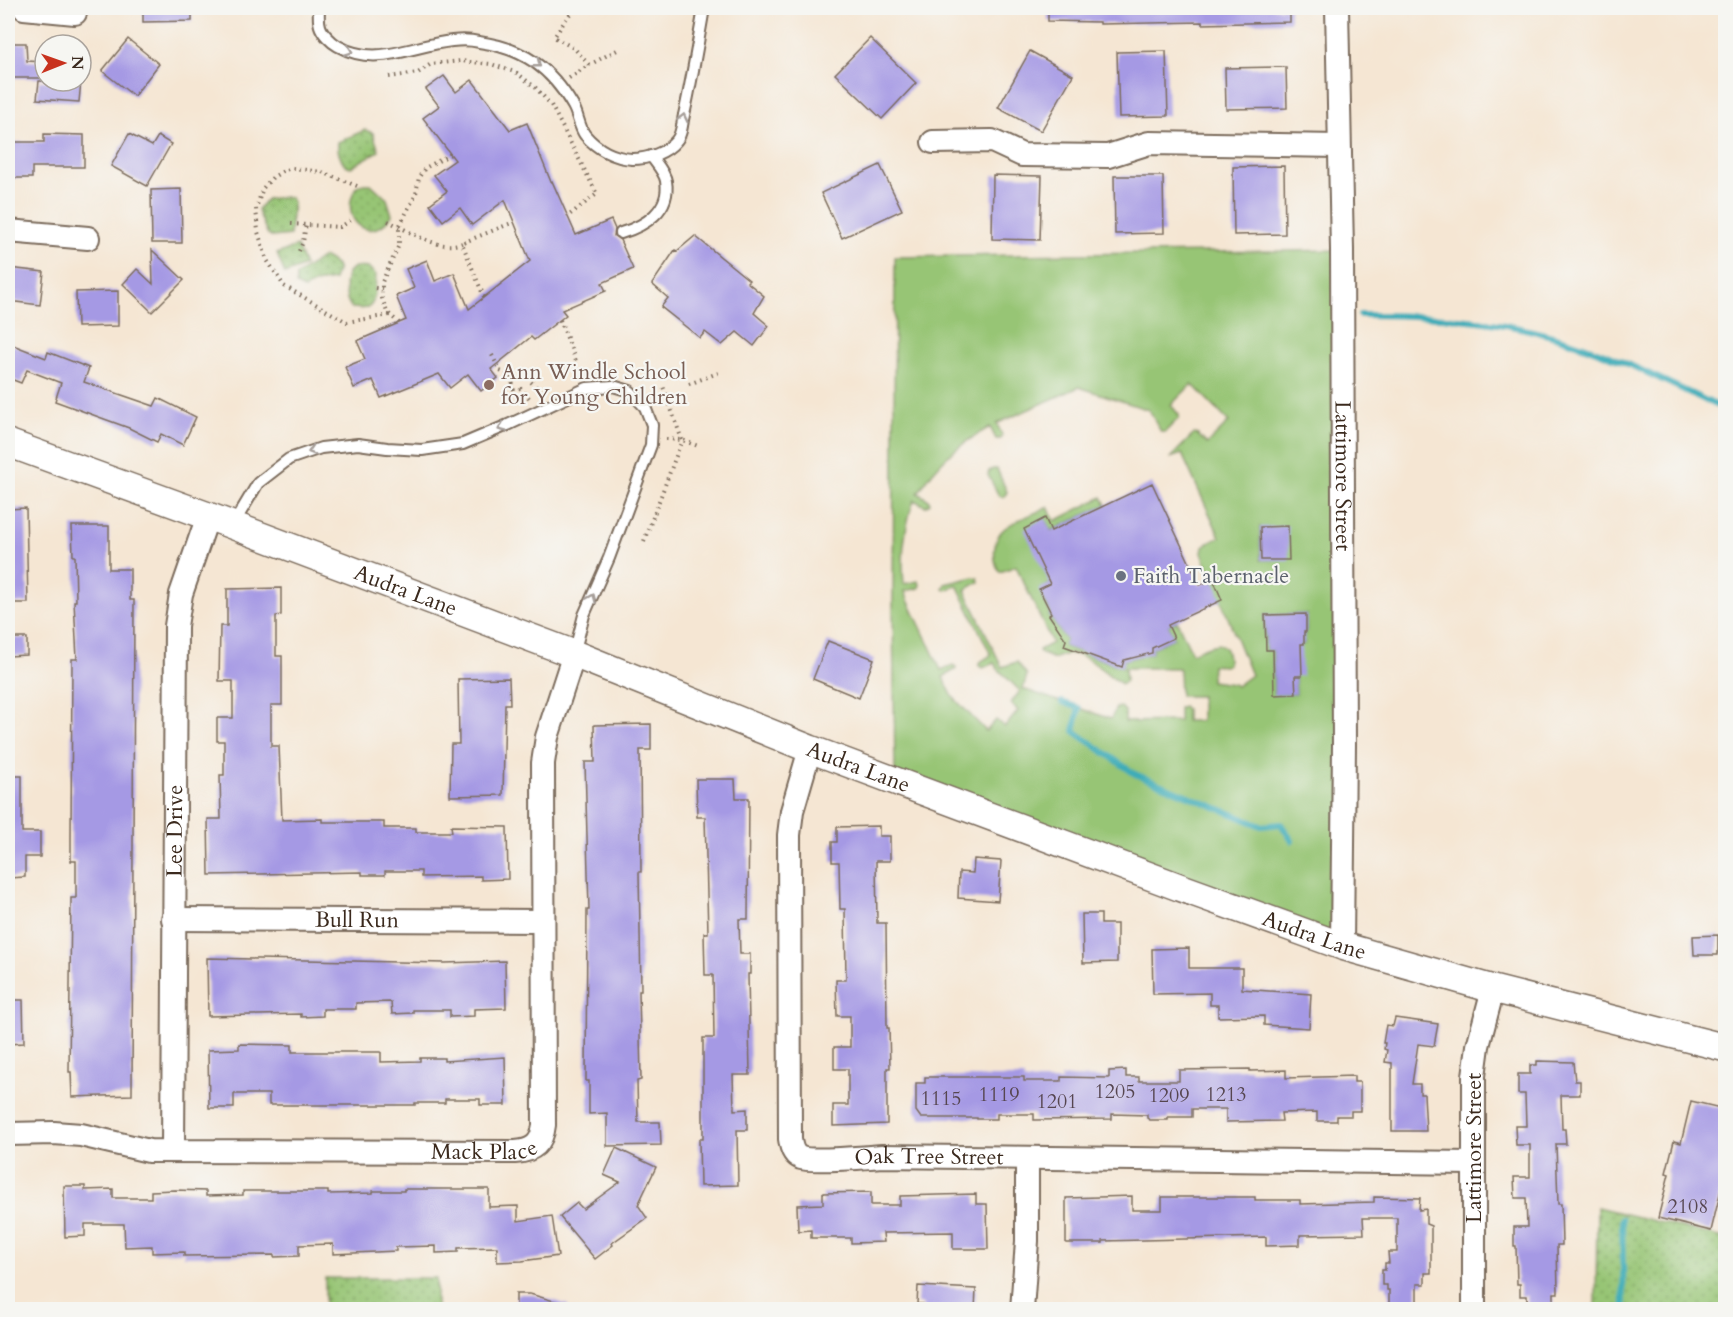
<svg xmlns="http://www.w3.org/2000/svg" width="1733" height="1317" viewBox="0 0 1733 1317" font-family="Cardo,serif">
<defs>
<pattern id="park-dots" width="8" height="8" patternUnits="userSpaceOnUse" patternTransform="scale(1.5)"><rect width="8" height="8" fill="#97c574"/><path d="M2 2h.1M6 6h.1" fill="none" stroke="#7ca05f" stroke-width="1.8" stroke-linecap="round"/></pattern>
</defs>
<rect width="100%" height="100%" fill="#f6f6f2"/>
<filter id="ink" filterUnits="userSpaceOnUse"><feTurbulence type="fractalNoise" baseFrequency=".0167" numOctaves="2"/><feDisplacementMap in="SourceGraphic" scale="12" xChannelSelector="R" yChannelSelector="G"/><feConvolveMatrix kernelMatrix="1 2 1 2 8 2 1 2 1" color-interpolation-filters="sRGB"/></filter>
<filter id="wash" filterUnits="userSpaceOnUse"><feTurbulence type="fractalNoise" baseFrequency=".008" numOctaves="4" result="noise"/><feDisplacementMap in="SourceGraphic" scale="24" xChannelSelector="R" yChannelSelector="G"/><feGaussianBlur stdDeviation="1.35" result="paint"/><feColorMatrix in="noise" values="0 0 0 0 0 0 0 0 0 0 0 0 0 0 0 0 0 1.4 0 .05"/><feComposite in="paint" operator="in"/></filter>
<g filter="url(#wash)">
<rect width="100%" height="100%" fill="#f5e6d3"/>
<g fill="#97c574" stroke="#697849" stroke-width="1.5" fill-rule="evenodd">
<path d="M1342,250V946L895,779L893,603L895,257ZM1192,384L1229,422L1207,444L1198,435L1194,434L1170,458L1182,454L1220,537L1203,546L1202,553L1251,675L1236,686L1233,684L1211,681L1212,665L1225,666L1228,664C1229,633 1209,646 1192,653L1177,621L1168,625L1174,638L1152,648V653L1124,660L1122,667L1064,646L1066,640L1049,615L1052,611L1049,610L1040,590L1050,584L1045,519L1051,531L1106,505L1102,497L1055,521L1048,507C1034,514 1017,519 1005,528C992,538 992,561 1000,572L1016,566L1052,643L1039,650L1040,653L1054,659C1083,642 1101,673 1122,684L1126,681L1125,668H1179L1180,696H1201V721H1186V709L1183,706L1179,708V721L1125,722V711L1121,707L1116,708L1111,719L1023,689L1027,675L1017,662L1002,667L965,590L979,582L978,578L974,577L945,584L943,589L946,590L957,585L991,655L979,663V666L983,668L994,663L998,669L1020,691L1011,703L1018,711L1005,727L996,720L986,731L953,697L943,677L955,670L956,667L953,665L941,670L908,600L905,591L919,588L920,584L918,581L904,584C901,554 904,528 914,500L926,506L930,503L929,500L918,493C938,461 958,445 990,427L996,439H1001L1002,435L997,424L998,423L1079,387L1149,410L1161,432H1165L1179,418V415L1171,405ZM1260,527L1289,559L1261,560ZM1306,614V631L1304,632V644H1301L1295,676L1296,694H1274L1273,650H1266L1265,615Z"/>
<path d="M993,469H997L1007,492L1004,497L999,496L988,475L989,471Z"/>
</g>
<g fill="url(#park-dots)" stroke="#697849" stroke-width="1.5">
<path d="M365,130L373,133L379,151L351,167C341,166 337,151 338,142Z"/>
<path d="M364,184H371L387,199L392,215C370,248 336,218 357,186Z"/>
<path d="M285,197L291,198L293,203L290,235L273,237L268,235L259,214L258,209L267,199Z"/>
<path d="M297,246L305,266L285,274L277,254Z"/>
<path d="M323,257L330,260L338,268L334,280L315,283L304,289L296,285V276Z"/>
<path d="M355,267L369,268L376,275C375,283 377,305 367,308C363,309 356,308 352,308C343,299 342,271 355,267Z"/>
<path d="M1597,1207L1725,1238V1309L1623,1310L1596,1307Z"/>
<rect x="325" y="1278" width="111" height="31"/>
</g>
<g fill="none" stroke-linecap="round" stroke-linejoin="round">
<g stroke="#3cacb8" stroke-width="6">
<path d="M1360,315C1424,315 1491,318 1552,336C1612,353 1669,384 1726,410"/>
<path d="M1062,702L1079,708L1074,731L1135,774L1261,826L1281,824L1292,841"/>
<path d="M1622,1219L1624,1310"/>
</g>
</g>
<g id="blocks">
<g fill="#a599e4">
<path d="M143,8H192V21L143,22Z"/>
<path d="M1048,8H1290V22L1202,24V22L1100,24V22L1048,21Z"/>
<path d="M870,38L916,83L882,119L835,74Z"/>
<path d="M128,39L159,64L134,96L102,71Z"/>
<path d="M8,43H26L27,61L45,62V78H8Z"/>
<path d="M1030,51L1073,75L1041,131L998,108Z"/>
<path d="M1166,51L1168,116L1119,117L1117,52Z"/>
<path d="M1286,67L1287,108L1226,109L1225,68Z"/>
<path d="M444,76L456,92L472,80L510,130L527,123L551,182L552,181L576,235L611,220L615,229L614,236L620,240L633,269L602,283L606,291L562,310L566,315L534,340L531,337L491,369L498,378L481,391L468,374L450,388L439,374L381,398L373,380L354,388L345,367L365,359L357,341L406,320L396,296L414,288L406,269L427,260L435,281L454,273L469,309L530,261L505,200L472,225L460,208L443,221L430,204L447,191L434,175L455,160L423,118L439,106L426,89Z"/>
<path d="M39,81H81L79,102L37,99Z"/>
<path d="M44,134L84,135V167H32V178H8V142H44Z"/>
<path d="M129,134L152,146L158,136L171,144L147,186L111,166Z"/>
<path d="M880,165L902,210L842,238L821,193Z"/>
<path d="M1284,166L1285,234L1234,235L1233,167Z"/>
<path d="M993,175L1042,176L1040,240L992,239Z"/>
<path d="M1114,176H1163L1164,233L1115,234Z"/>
<path d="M181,189L182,243H152L151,190Z"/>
<path d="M695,236L749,280L747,282L764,296L754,313L769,326L754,346L737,332L722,345L705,332L700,338L661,307L668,298L652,284L675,250L677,251Z"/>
<path d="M152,250L184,280L152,312L123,284L137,269L153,284Z"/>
<path d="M8,268L44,272L40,305L8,301Z"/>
<path d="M118,291V326L77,327L76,292Z"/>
<path d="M8,343L46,358L48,352L89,368L84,382L154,406L158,398L196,417L183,445L161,434L157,442L129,428L55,401L61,383L27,370L21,383L8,378Z"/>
<path d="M1152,483L1200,585L1213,579L1222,600L1168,625L1174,638L1152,648V653L1124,660L1122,667L1064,646L1066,640L1049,615L1051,613L1039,589L1050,584L1024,529L1045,518L1051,531Z"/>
<path d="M26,508L28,603H8V509Z"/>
<path d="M72,526H109V569H130V600H134L132,1095L72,1097L71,1072H69L71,898H76V861H71V838L72,659H77L74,601H76L75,556H73Z"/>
<path d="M1288,526L1289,560H1261L1260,527Z"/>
<path d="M281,588V615L276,616V656H282V705H271V746H279L282,820L322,819V822H384V828H416V832H452L451,826L507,827L508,879L481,880V876L421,877V871H385V875H362V872L209,875L208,819H221L220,775H224V741H217V718H233V681H219L220,626H227V589Z"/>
<path d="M1306,614V632H1304V644H1301L1302,676H1295L1296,694L1274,695L1273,650H1266L1265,615Z"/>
<path d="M8,638H27V655L8,656Z"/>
<path d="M828,641L874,659L859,698L813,679Z"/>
<path d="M509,678L510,704H505L503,795L450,796L451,744H459L458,679Z"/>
<path d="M651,724V750H640L641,872H639L641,991H639L641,1080L637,1081L638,1122H660L661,1145L607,1146V1113L589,1114V1081H586L587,910H589L585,762H595L594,725Z"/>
<path d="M8,776H22V832H40V857H25V877L8,878Z"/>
<path d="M696,779H735L736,798H749L748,919H739L740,954H750V974H748L750,1075H733L734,1110L747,1109V1130H737L738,1185L700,1186L699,1139H703V1038H714L713,975H705L704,933H708L705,817H697Z"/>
<path d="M879,826V836H890V861H876L877,923H886L887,1028H889L890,1068H887V1124L833,1126V1105H848V1069H834V1047H850V1016H837L836,980H846L845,909H840L839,862H832V842H837V827Z"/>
<path d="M974,859L1001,861L998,901L958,898L959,872L973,873Z"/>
<path d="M1082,914H1101V924H1117V962L1083,963Z"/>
<path d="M1718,935V955H1694L1693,936Z"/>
<path d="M1189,948V968H1242V989L1311,994L1309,1028L1264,1025V1016L1218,1017V1005H1210V993L1153,994L1152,949Z"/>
<path d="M207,958L445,963L505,961L506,1008L474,1009V1016L450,1017V1010H413V1013L392,1014L391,1002L356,1003V1009H323V1016L301,1017V1014L208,1016Z"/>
<path d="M8,1000H23L24,1043L8,1044Z"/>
<path d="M1395,1018L1438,1024L1434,1046L1418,1044L1412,1084H1420V1094H1424L1426,1131H1392V1063L1385,1062L1387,1050L1384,1049L1385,1043H1383L1386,1025L1393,1026Z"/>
<path d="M239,1044L292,1045V1052H381V1062L420,1061V1058H444V1061L505,1057L506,1105H480V1099H445V1103H415V1105H269V1094H234V1108H209L208,1050L239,1049Z"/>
<path d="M1537,1061L1573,1062L1575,1081H1580V1095H1561L1562,1129H1565L1566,1144H1556L1558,1204H1561L1562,1245H1557L1558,1293H1554V1310H1528L1527,1296H1520V1284H1517L1516,1246H1514V1227H1527L1526,1198H1515L1514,1177H1530V1145H1516L1515,1126H1526L1525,1094H1518V1074H1530V1065H1537Z"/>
<path d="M1250,1069V1071L1286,1070V1078L1354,1076V1082H1360V1111H1351V1116H1337V1121H1317V1112L1281,1113L1282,1121L1226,1122V1109H1192V1117H1168V1120H1150L1147,1118V1115L1112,1114V1119L1034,1120V1114H997V1119H977V1118H921L916,1111V1083H925V1077H1024V1081H1061V1077L1109,1078V1071L1126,1070V1077H1139V1081H1179V1070Z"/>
<path d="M1691,1101L1725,1109V1173L1711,1231L1658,1218L1669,1174L1666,1173L1674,1141L1681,1143Z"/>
<path d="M616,1148L656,1167L638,1205L647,1218L612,1243L613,1245L595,1259L560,1217L577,1203L583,1209L620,1182L604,1175Z"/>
<path d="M64,1186H85V1190L113,1189V1198H151V1191L175,1190L206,1191V1196L243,1195V1191H328V1194L373,1193V1191H404V1189H489V1207L518,1206V1221L552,1216L558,1256L522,1261L497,1262V1247L458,1248V1252L436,1253V1246L396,1247V1251L333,1254V1244L299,1245V1256L274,1257V1255L184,1256V1252L152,1253V1246L125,1247L124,1224H85V1236L65,1237Z"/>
<path d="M871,1192V1205H900V1196L976,1194V1204H987L988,1249H953V1232L883,1233L884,1242L851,1243V1238H811V1230L798,1231L797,1205L823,1204V1193Z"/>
<path d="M1132,1196V1210H1162V1197H1255V1200H1300V1204L1374,1202V1197L1420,1198L1419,1210L1426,1209V1224L1431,1226V1273H1425V1284H1417V1310H1389V1290H1387V1285H1382V1270H1385V1263H1389L1388,1252H1397V1218H1363L1364,1234L1300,1235V1245L1266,1246V1237L1103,1241V1243H1066V1198Z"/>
<path d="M918,1286L976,1289L975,1310H922L923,1304H917Z"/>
<path d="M516,1294H530L568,1305V1310H516Z"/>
</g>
</g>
</g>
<g filter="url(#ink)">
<use href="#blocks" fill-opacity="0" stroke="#7c6c5d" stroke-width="1.5"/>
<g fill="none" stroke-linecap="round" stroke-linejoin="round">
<defs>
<g id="service">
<path d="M319,8C319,13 318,20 320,26C322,33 331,42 338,46C377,68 412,45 452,41C461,40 471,40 479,42C523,48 551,68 573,106C578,114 579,127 585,135C597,149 614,158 632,159C648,159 666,153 676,141C682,135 682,123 684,115C692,79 698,43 704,8"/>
<path d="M621,233C645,226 671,210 666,181C665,173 656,163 651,156"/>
<path d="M233,525L258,483L289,459L321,448L358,444L387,448L422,450L463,444L508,425L587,388L613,386L630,391L645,407L652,425L651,445L609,558L584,615L574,654"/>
</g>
<g id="minor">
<path d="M24,8L75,13"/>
<path id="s1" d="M1337,8L1342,250L1344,745L1342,946"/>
<path d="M933,142L992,141L1022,155L1108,156L1149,143L1339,146"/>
<path d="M8,231L88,238"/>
<path id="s2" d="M810,749L792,811L789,835L790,1139C791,1147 793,1155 801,1158C813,1162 867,1157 882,1156L1474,1163"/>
<path id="s3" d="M173,919L543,921"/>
<path id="s4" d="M8,1134L54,1133L81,1135L149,1151L515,1152C533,1151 542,1144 544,1125L543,763L547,737L574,654"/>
<path id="s5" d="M173,1151L176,626L181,594L208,516"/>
<path d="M1022,1310L1027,1241V1159"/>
<path id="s6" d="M1474,1310V1076L1478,1046L1493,989"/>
</g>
<g id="tertiary">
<path id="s7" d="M8,443L208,516L574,654L810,749L1179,887L1342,946L1493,989L1726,1048"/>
</g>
</defs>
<use href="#service" stroke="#7c6c5d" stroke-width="14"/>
<use href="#minor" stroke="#7c6c5d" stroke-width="26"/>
<use href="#tertiary" stroke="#7c6c5d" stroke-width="30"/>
<g stroke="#7c6c5d" stroke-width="4" stroke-dasharray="1.5 4.5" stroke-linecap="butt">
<path d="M589,65L619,49"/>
<path d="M389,77L418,73L431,64L461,61L491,64L517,73L536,88L551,105L597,194L568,216"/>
<path d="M569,78L589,65L575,49L554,37L574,8"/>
<path d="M357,186L322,172L292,168L285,170L273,177L263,188L256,208L258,232L267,260L284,286L347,322L390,315"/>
<path d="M388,221C410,231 438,252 462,243"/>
<path d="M291,224L340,227L353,219"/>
<path d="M299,251L303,242L306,225"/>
<path d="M375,288L382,289"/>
<path d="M484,297L462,243L514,222"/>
<path d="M560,320L576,361"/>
<path d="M399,323L387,312L382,298V282L399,245V227L416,194L419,177L425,168L451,154"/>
<path d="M492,355L500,371C512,375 512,380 514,391"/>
<path d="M531,382L544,394"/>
<path d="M689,384L718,373"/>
<path d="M520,388L532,401"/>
<path d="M666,439L682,440L698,446"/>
<path d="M644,541L682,440L663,386"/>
</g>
<use href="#service" stroke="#fff" stroke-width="10"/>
<use href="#minor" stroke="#fff" stroke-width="22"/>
<use href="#tertiary" stroke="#fff" stroke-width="27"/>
</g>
<defs><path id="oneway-chevron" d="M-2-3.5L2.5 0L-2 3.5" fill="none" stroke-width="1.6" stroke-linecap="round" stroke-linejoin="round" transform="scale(1.5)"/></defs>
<g stroke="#a79f9a">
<use href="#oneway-chevron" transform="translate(349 51) rotate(21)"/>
<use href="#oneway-chevron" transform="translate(537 64) rotate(38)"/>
<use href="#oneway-chevron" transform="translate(683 118) rotate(-77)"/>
<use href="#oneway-chevron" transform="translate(502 428) rotate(157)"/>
<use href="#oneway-chevron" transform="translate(312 451) rotate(162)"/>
<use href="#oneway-chevron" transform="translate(592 598) rotate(-67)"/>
</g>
</g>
<circle fill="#8d6e63" stroke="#f6f6f2" stroke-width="2" cx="489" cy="385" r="6"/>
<circle fill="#6b7280" stroke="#f6f6f2" stroke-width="2" cx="1121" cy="576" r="6"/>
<g text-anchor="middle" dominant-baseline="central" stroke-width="4.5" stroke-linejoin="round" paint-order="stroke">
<g font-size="20" fill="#564650">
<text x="1115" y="1091">1205</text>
<text x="999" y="1094">1119</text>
<text x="1226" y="1094">1213</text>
<text x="1169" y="1095">1209</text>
<text x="941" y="1098">1115</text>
<text x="1057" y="1101">1201</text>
<text x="1688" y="1206">2108</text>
</g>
<g font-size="22" fill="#785e54" stroke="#f6f6f2" text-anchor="start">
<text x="501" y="372">Ann Windle School<tspan x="501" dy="25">for Young Children</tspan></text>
</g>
<g font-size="22" fill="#3b2a1e" stroke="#f6f6f2">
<text stroke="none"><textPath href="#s1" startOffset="468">Lattimore Street</textPath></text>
<text stroke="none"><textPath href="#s7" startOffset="424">Audra Lane</textPath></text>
<text stroke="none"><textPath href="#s7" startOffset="910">Audra Lane</textPath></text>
<text stroke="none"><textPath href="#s5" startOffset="320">Lee Drive</textPath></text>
<text stroke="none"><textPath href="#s3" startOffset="184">Bull Run</textPath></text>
<text stroke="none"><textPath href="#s7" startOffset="1396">Audra Lane</textPath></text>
<text stroke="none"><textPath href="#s4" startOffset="478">Mack Place</textPath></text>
<text stroke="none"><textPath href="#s6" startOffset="162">Lattimore Street</textPath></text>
<text stroke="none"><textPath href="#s2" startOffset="544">Oak Tree Street</textPath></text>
</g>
<g font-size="22" fill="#5b616d" stroke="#f6f6f2" text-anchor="start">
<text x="1133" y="576">Faith Tabernacle</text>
</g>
</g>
<rect width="1733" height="1317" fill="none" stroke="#f6f6f2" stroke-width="30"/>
<g transform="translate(63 63) rotate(89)"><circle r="28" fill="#f6f6f2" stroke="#aba49d" stroke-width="1.5"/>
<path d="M0-4.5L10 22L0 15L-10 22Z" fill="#c8321e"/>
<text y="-9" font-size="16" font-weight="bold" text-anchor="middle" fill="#3b2a1e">N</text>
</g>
</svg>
